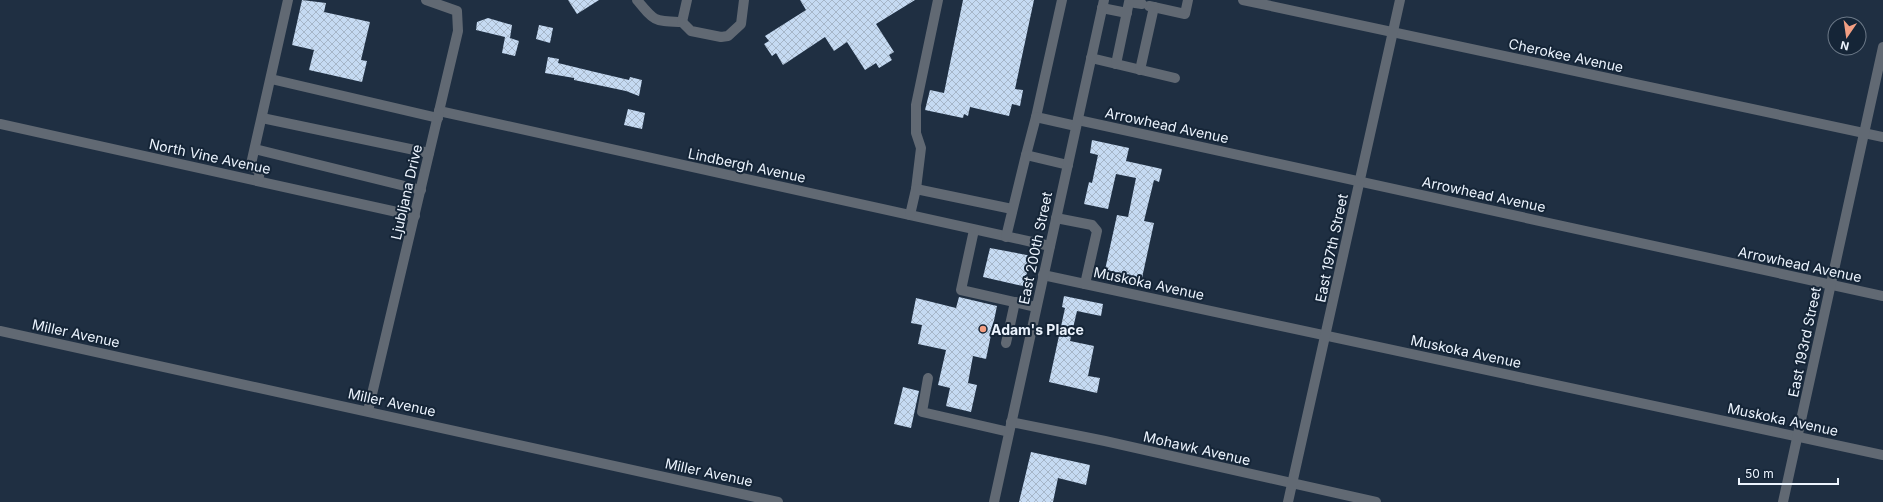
<svg xmlns="http://www.w3.org/2000/svg" width="1883" height="502" viewBox="0 0 1883 502" font-family="Inter,sans-serif">
<defs>
<pattern id="building-cross-hatch" width="8" height="8" patternUnits="userSpaceOnUse"><rect width="8" height="8" fill="#c5daf2"/><path d="M0 0l8 8M0 8l8-8" fill="none" stroke="#a6b6c8"/></pattern>
</defs>
<rect width="100%" height="100%" fill="#1f2f42"/>
<g fill="url(#building-cross-hatch)">
<path d="M302,0L326,3L324,12L370,22L361,60L367,61L362,82L309,70L314,50L292,45Z"/>
<path d="M568,0H599L577,14Z"/>
<path d="M800,0H915L876,24L894,52L889,55L892,60L879,68L876,63L865,70L847,42L834,51L825,37L783,65L776,53L772,56L764,44L769,41L765,36L806,10Z"/>
<path d="M963,0H1034L1015,89L1023,90L1020,106L1012,104L1009,116L970,107L968,116L964,114L963,118L925,110L930,90L944,93Z"/>
<path d="M488,18L512,25L510,38L519,41L515,56L502,53L505,37L476,30L477,22Z"/>
<path d="M539,25L553,28L550,43L536,39Z"/>
<path d="M548,57L559,59L558,63L595,72L629,80L630,77L642,80L639,96L626,91L574,80V78L545,73Z"/>
<path d="M628,109L645,113L642,129L624,125Z"/>
<path d="M1092,140L1129,148L1126,161L1162,169L1159,182L1154,180L1144,221L1154,223L1142,278L1105,270L1117,215L1128,217L1136,178L1116,174L1108,209L1084,204L1089,182L1092,183L1098,155L1090,153Z"/>
<path d="M990,248L1032,256L1023,286L983,277Z"/>
<path d="M1064,296L1103,304L1101,316L1077,311L1070,341L1094,346L1088,376L1100,378L1097,393L1049,382L1065,308L1062,307Z"/>
<path d="M959,297L997,306L986,359L973,356L968,383L977,385L971,412L946,406L950,388L938,385L946,350L918,344L922,325L911,323L916,298L956,308Z"/>
<path d="M903,387L919,391L911,428L894,424Z"/>
<path d="M1031,452L1090,465L1086,485L1058,478L1053,502H1019Z"/>
</g>
<g fill="none" stroke-linecap="round" stroke-linejoin="round">
<g stroke="#616973" stroke-width="10">
<path d="M637,0C655,22 654,21 682,22L687,0"/>
<path d="M1062,0L1036,117L1076,126"/>
<path d="M1243,0L1883,137"/>
<path d="M1149,6L1185,14L1188,0"/>
<path d="M1102,8L1127,13"/>
<path d="M682,22L691,31L721,37L728,36L741,24L744,0"/>
<path d="M1091,58L1175,78"/>
<path d="M1116,64L1129,2L1142,4"/>
<path d="M1140,70L1154,7"/>
<path d="M271,79L438,118"/>
<path d="M439,111L1050,246"/>
<path d="M1036,117L1026,155L1068,165"/>
<path d="M262,118L429,153"/>
<path d="M1078,120L1883,296"/>
<path d="M0,124L415,216"/>
<path d="M255,149L421,190"/>
<path d="M258,181L260,171L252,167L251,164L288,0"/>
<path d="M916,189L921,148L916,133V105L938,0"/>
<path d="M910,215L916,189L1012,209"/>
<path d="M1056,218L1092,225L1097,231L1085,284"/>
<path d="M974,230L961,290L1036,307"/>
<path d="M1006,237L1026,155"/>
<path d="M1043,275L1883,455"/>
<path d="M0,331L778,502"/>
<path d="M1006,343L1015,302"/>
<path d="M928,378L922,412L1009,432"/>
<path d="M368,411L458,31L457,11L426,0"/>
<path d="M1011,422L1105,441L1376,502"/>
<path d="M994,502L1104,0"/>
<path d="M1288,502L1400,0"/>
<path d="M1783,502L1883,47"/>
</g>
</g>
<circle fill="#f39f83" stroke="#152537" stroke-width="1.5" cx="983" cy="329" r="4"/>
<g text-anchor="middle" dominant-baseline="central" stroke-width="4" stroke-linejoin="round" paint-order="stroke">
<g font-size="14" fill="#ecf4fe" stroke="#152537">
<text transform="translate(1566 55) rotate(12)">Cherokee Avenue</text>
<text transform="translate(1167 125) rotate(12)">Arrowhead Avenue</text>
<text transform="translate(210 156) rotate(12)">North Vine Avenue</text>
<text transform="translate(747 165) rotate(12)">Lindbergh Avenue</text>
<text transform="translate(406 192) rotate(-77)">Ljubljana Drive</text>
<text transform="translate(1484 194) rotate(12)">Arrowhead Avenue</text>
<text transform="translate(1035 248) rotate(-78)">East 200th Street</text>
<text transform="translate(1331 248) rotate(-78)">East 197th Street</text>
<text transform="translate(1800 264) rotate(12)">Arrowhead Avenue</text>
<text transform="translate(1149 283) rotate(12)">Muskoka Avenue</text>
<text transform="translate(76 333) rotate(12)">Miller Avenue</text>
<text transform="translate(1804 342) rotate(-78)">East 193rd Street</text>
<text transform="translate(1466 351) rotate(12)">Muskoka Avenue</text>
<text transform="translate(392 402) rotate(12)">Miller Avenue</text>
<text transform="translate(1783 419) rotate(12)">Muskoka Avenue</text>
<text transform="translate(1197 448) rotate(13)">Mohawk Avenue</text>
<text transform="translate(709 472) rotate(12)">Miller Avenue</text>
</g>
<g font-size="14" font-weight="bold" fill="#ecf4fe" stroke="#152537" text-anchor="start">
<text x="991" y="329">Adam's Place</text>
</g>
</g>
<g transform="translate(1847 36) rotate(193)"><circle r="19" fill="#152537" stroke="#6b7887"/>
<path d="M0-3L7 15L0 10L-7 15Z" fill="#f39f83"/>
<text y="-6" font-size="11" font-weight="bold" text-anchor="middle" fill="#ecf4fe">N</text>
</g>
<path d="M1739 478v6h99v-6" fill="none" stroke="#ecf4fe" stroke-width="2"/>
<text x="1745" y="478" font-size="12" fill="#ecf4fe" stroke="#152537" stroke-width="3" paint-order="stroke">50 m</text>
</svg>
